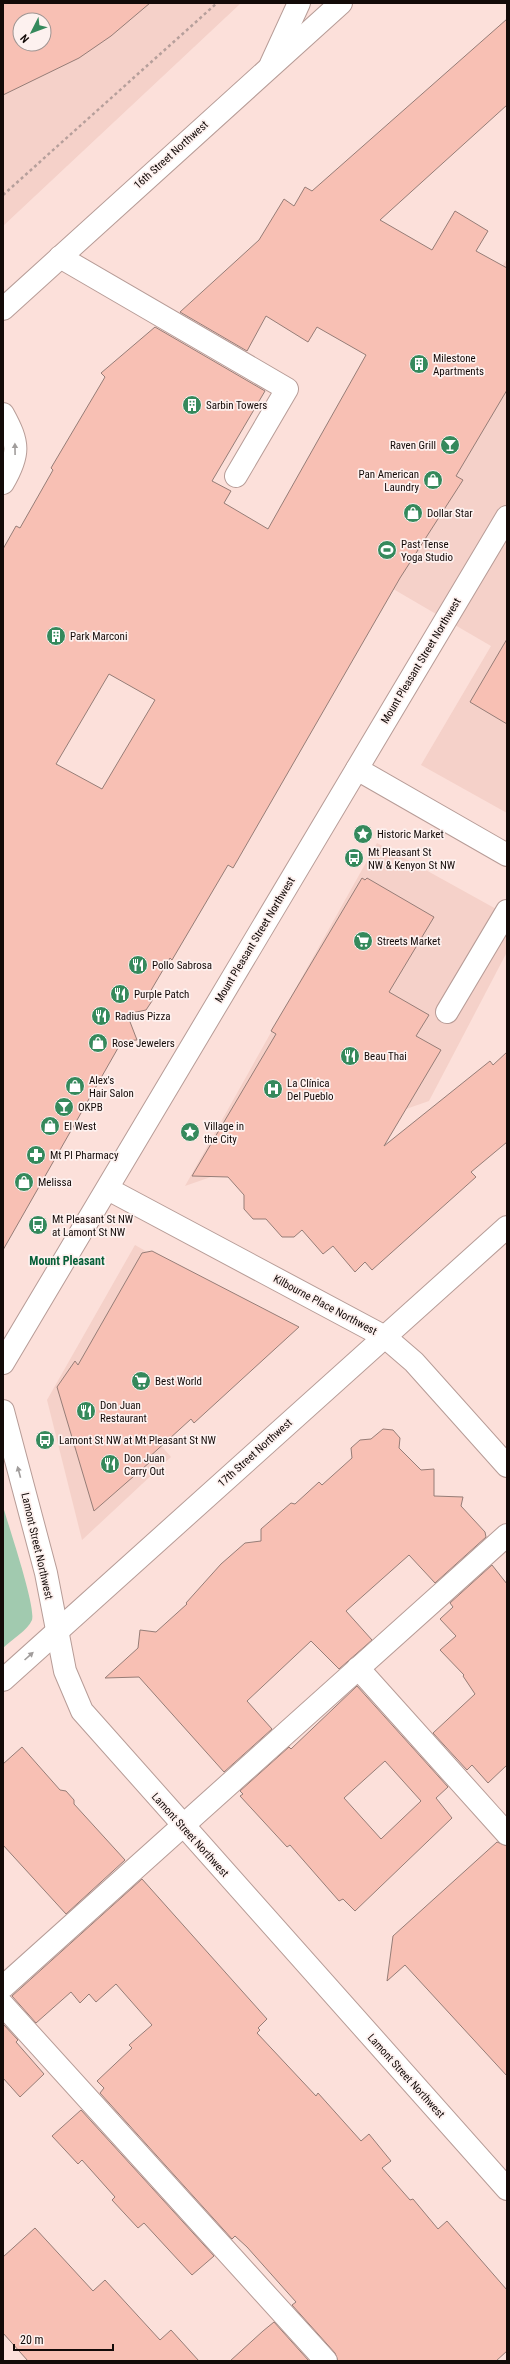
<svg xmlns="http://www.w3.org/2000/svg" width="510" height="2364" viewBox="0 0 510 2364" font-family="'Roboto Condensed',sans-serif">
<rect width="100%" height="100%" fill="#fce0da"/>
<g fill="#f5d1c9" fill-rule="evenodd">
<path d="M3,3H241L3,226ZM20,20H44V44H20Z"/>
<path d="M507,259V813L421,765L491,646L316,544Z"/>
<path d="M377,843L507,915V952L429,1101L185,1186Z"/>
<path d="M135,1245L197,1280L131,1411L171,1457L82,1540L47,1400Z"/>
</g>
<path fill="#a1caaf" d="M3,1506C8,1525 36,1606 32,1620C28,1630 11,1640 3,1648Z"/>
<g fill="#f8c0b4" stroke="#967d77" fill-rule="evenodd">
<path d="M3,3H150L111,36L79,58L3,95ZM20,20H44V44H20Z"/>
<path d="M507,19V105L380,220L432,250L455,211L488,231L476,251L507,268V390L456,476L463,480L400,578L233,868L228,865L172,960L170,958L150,992L152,1001L146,1010L127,1014L137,1040L122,1041L3,1250V549L16,526L20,528L53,470L51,468L105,377L101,373L155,327L265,391L212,481L231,491L224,503L268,529L366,355L317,327L308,342L266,316L247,351L180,312L259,240L284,199L294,206L305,187L312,191ZM109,674L155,700L102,789L56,764Z"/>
<path d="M507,639V724L470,702Z"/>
<path d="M362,878L365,880L367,878L434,917L389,992L429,1015L416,1036L441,1050L384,1146L490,1061L493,1065L507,1052V1142L471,1172L476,1177L372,1270L365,1262L355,1272L333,1246L323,1254L302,1230L294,1237H282L266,1219H253L244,1209V1195L228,1177L192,1176L276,1034L271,1031Z"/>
<path d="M152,1251L299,1327L194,1423L191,1419L147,1459L150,1462L94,1511L57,1387L75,1361L78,1365L142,1253Z"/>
<path d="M383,1429L393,1430L400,1438L399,1448L421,1470L434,1469V1496L463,1497L461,1506L485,1532L486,1537L435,1583L409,1555L346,1611L372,1640L339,1669L311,1641L247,1701L272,1729L224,1772L139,1677L105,1678L138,1648L140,1630L156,1632L187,1604L186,1603L221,1564L245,1543L261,1541V1529L291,1503L295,1504L319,1482L322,1485L352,1458L351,1448L360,1440L371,1439Z"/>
<path d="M492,1565L507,1584V1765L488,1783L472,1765L467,1770L433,1733L475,1694L463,1676L464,1675L440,1650L456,1636L440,1619L453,1607L450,1603Z"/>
<path d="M357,1686L448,1787L436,1798L452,1818L355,1911L343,1899L339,1901L290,1845L287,1847L240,1796L243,1794L240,1791L289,1747L291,1749ZM385,1761L421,1801L381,1839L344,1798Z"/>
<path d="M22,1747L60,1790L66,1791L74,1800V1804L125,1860L66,1914L3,1845V1764Z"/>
<path d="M497,1842L507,1846V2076L405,1965L387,1981L393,1936Z"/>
<path d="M142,1879L267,2019L258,2028L260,2030L257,2033L316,2096L318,2093L361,2141L369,2134L391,2161L382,2168L410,2200L413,2199L438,2229L447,2221L507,2290V2351L496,2361H338L335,2353L292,2305L296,2302L247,2247L235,2236L232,2239L100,2093L104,2088L97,2081L132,2048L129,2045L152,2025L116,1984L96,2002L89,1994L80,2003L71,1992L36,2023L12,1996Z"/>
<path d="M3,2024L18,2040L16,2042L44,2074L20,2097L3,2078Z"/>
<path d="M81,2110L214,2256L192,2275L144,2223L138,2228L112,2200L115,2197L82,2160L78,2164L52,2136Z"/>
<path d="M35,2228L93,2291L105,2280L160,2340L171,2330L199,2361H28L3,2333V2257Z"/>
<path d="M274,2322L309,2361H230L263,2331Z"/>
</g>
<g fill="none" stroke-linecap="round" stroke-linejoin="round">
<defs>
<g id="minor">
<path d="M271,64L299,3"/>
<path d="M60,257L287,389L236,476"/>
<path d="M3,414C19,443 20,454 3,483"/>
<path d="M357,769L507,855"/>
<path d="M447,1012L507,911"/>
<path d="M108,1189L385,1337L414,1362L507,1466"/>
<path d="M3,1363L507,517"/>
<path d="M3,1411L46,1573L65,1671L82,1711L507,2189"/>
<path d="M358,1668L507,1834"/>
<path d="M3,1680L507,1227"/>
<path d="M3,1987L507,1535"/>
<path d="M3,2005L326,2361"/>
</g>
<path id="major" d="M3,309L341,3"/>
</defs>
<use href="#minor" stroke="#b79c97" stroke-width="24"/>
<use href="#major" stroke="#b79c97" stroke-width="24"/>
<path stroke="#b69f9b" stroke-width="2.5" stroke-dasharray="3 3" stroke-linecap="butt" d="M3,195L217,3"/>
<use href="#minor" stroke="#fff" stroke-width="22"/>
<use href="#major" stroke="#fff" stroke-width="22"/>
</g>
<defs><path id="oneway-solid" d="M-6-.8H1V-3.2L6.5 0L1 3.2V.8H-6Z"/></defs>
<g fill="#a19d9c">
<use href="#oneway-solid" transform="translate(15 449) rotate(-91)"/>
<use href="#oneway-solid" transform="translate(19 1472) rotate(-105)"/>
<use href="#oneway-solid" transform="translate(29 1656) rotate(-42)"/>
</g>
<defs>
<symbol id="building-disc" viewBox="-11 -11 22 22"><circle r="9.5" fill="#35895c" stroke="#fdf1ef"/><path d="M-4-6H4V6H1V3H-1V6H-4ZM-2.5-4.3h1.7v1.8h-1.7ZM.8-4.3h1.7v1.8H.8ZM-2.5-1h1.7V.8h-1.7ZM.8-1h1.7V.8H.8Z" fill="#fff"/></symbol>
<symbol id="bar-disc" viewBox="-11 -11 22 22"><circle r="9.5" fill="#35895c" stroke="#fdf1ef"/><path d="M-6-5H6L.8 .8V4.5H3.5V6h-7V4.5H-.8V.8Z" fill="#fff"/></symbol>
<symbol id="shop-disc" viewBox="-11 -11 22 22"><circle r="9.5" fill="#35895c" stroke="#fdf1ef"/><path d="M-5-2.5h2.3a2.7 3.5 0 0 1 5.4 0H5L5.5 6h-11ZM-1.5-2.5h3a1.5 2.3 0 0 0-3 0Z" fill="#fff"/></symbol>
<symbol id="stadium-disc" viewBox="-11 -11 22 22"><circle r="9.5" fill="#35895c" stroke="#fdf1ef"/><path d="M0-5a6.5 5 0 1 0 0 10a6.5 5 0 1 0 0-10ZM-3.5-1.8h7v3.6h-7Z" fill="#fff"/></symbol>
<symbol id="sight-disc" viewBox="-11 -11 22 22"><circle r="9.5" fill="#35895c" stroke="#fdf1ef"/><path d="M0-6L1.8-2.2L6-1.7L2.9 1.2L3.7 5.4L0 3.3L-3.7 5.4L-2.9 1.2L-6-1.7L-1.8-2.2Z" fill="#fff"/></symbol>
<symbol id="bus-disc" viewBox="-11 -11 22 22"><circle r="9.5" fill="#35895c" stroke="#fdf1ef"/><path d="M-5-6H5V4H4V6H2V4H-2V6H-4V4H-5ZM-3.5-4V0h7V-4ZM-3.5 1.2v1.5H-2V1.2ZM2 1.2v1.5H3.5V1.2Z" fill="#fff"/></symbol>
<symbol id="supermarket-disc" viewBox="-11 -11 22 22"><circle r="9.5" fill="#35895c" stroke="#fdf1ef"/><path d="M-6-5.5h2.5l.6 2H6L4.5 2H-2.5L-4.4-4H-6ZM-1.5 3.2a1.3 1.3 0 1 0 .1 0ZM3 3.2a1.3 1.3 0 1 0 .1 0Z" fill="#fff"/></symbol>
<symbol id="restaurant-disc" viewBox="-11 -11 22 22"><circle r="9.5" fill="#35895c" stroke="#fdf1ef"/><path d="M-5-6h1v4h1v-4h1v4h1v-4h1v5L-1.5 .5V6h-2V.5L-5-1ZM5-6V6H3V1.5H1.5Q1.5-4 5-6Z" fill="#fff"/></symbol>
<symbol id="hospital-disc" viewBox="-11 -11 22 22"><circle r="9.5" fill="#35895c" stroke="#fdf1ef"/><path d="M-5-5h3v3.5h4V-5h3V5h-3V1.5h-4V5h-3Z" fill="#fff"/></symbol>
<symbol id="pharmacy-disc" viewBox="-11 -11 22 22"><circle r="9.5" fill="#35895c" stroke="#fdf1ef"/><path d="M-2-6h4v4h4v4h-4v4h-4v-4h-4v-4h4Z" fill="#fff"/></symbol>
</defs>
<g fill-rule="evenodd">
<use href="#building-disc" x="408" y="353" width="22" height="22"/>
<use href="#building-disc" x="181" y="394" width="22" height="22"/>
<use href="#bar-disc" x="439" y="434" width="22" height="22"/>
<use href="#shop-disc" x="422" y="469" width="22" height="22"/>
<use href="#shop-disc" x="402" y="502" width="22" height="22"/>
<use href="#stadium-disc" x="376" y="539" width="22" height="22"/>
<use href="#building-disc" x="45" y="625" width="22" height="22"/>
<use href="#sight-disc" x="352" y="823" width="22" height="22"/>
<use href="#bus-disc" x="343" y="847" width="22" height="22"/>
<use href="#supermarket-disc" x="352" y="930" width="22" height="22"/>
<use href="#restaurant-disc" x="127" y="954" width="22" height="22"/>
<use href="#restaurant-disc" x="109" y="983" width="22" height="22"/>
<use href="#restaurant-disc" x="90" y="1005" width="22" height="22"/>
<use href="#shop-disc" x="87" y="1032" width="22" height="22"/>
<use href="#restaurant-disc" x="339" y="1045" width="22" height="22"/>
<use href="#shop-disc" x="64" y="1075" width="22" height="22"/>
<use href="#hospital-disc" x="262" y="1078" width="22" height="22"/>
<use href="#bar-disc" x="53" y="1096" width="22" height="22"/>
<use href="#shop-disc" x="39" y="1115" width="22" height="22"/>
<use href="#sight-disc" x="179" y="1121" width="22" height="22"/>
<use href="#pharmacy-disc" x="25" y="1144" width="22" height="22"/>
<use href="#shop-disc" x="13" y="1171" width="22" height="22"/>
<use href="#bus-disc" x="27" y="1214" width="22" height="22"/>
<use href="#supermarket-disc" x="130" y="1370" width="22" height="22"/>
<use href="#restaurant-disc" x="75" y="1400" width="22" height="22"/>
<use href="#bus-disc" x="34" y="1429" width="22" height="22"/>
<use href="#restaurant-disc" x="99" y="1453" width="22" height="22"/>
</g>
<g text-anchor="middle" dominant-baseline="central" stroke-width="3.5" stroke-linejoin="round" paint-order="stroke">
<g font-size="11" fill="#130a08" stroke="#fdf1ef">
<text transform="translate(171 155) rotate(-42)">16th Street Northwest</text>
<text transform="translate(421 661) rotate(-59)">Mount Pleasant Street Northwest</text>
<text transform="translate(255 940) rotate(-59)">Mount Pleasant Street Northwest</text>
<text transform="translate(325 1305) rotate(28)">Kilbourne Place Northwest</text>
<text transform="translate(255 1453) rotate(-42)">17th Street Northwest</text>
<text transform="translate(37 1546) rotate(77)">Lamont Street Northwest</text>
<text transform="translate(190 1835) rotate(48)">Lamont Street Northwest</text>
<text transform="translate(406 2076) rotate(48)">Lamont Street Northwest</text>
</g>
<g font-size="11" fill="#130a08" stroke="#fdf1ef" text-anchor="start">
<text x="433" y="358">Milestone<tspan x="433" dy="13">Apartments</tspan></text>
<text x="206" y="405">Sarbin Towers</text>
<text x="436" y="445" text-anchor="end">Raven Grill</text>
<text x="419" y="474" text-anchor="end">Pan American<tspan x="419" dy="13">Laundry</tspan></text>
<text x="427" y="513">Dollar Star</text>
<text x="401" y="544">Past Tense<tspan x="401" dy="13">Yoga Studio</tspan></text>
<text x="70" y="636">Park Marconi</text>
<text x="377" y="834">Historic Market</text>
<text x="368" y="852">Mt Pleasant St<tspan x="368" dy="13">NW &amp; Kenyon St NW</tspan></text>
<text x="377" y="941">Streets Market</text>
<text x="152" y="965">Pollo Sabrosa</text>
<text x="134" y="994">Purple Patch</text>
<text x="115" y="1016">Radius Pizza</text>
<text x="112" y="1043">Rose Jewelers</text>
<text x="364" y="1056">Beau Thai</text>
<text x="89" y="1080">Alex's<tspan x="89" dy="13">Hair Salon</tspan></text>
<text x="287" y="1083">La Clínica<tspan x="287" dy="13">Del Pueblo</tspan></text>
<text x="78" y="1107">OKPB</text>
<text x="64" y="1126">El West</text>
<text x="204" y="1126">Village in<tspan x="204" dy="13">the City</tspan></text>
<text x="50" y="1155">Mt Pl Pharmacy</text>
<text x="38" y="1182">Melissa</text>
<text x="52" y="1219">Mt Pleasant St NW<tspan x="52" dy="13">at Lamont St NW</tspan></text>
<text x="155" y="1381">Best World</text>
<text x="100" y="1405">Don Juan<tspan x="100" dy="13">Restaurant</tspan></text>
<text x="59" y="1440">Lamont St NW at Mt Pleasant St NW</text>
<text x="124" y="1458">Don Juan<tspan x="124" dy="13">Carry Out</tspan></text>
</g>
<g font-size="12" font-weight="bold" fill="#055e37" stroke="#fdf1ef">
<text x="67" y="1261">Mount Pleasant</text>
</g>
</g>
<rect width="510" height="2364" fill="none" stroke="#130a08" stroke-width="8"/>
<g transform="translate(32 32) rotate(228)"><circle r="19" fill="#fdf1ef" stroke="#9f9593"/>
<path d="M0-3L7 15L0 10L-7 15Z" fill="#35895c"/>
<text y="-6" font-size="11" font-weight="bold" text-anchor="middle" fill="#130a08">N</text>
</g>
<path d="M14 2344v6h99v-6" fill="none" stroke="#130a08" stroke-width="2"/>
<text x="20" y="2344" font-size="12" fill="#130a08" stroke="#fdf1ef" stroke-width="3" paint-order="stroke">20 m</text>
</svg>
